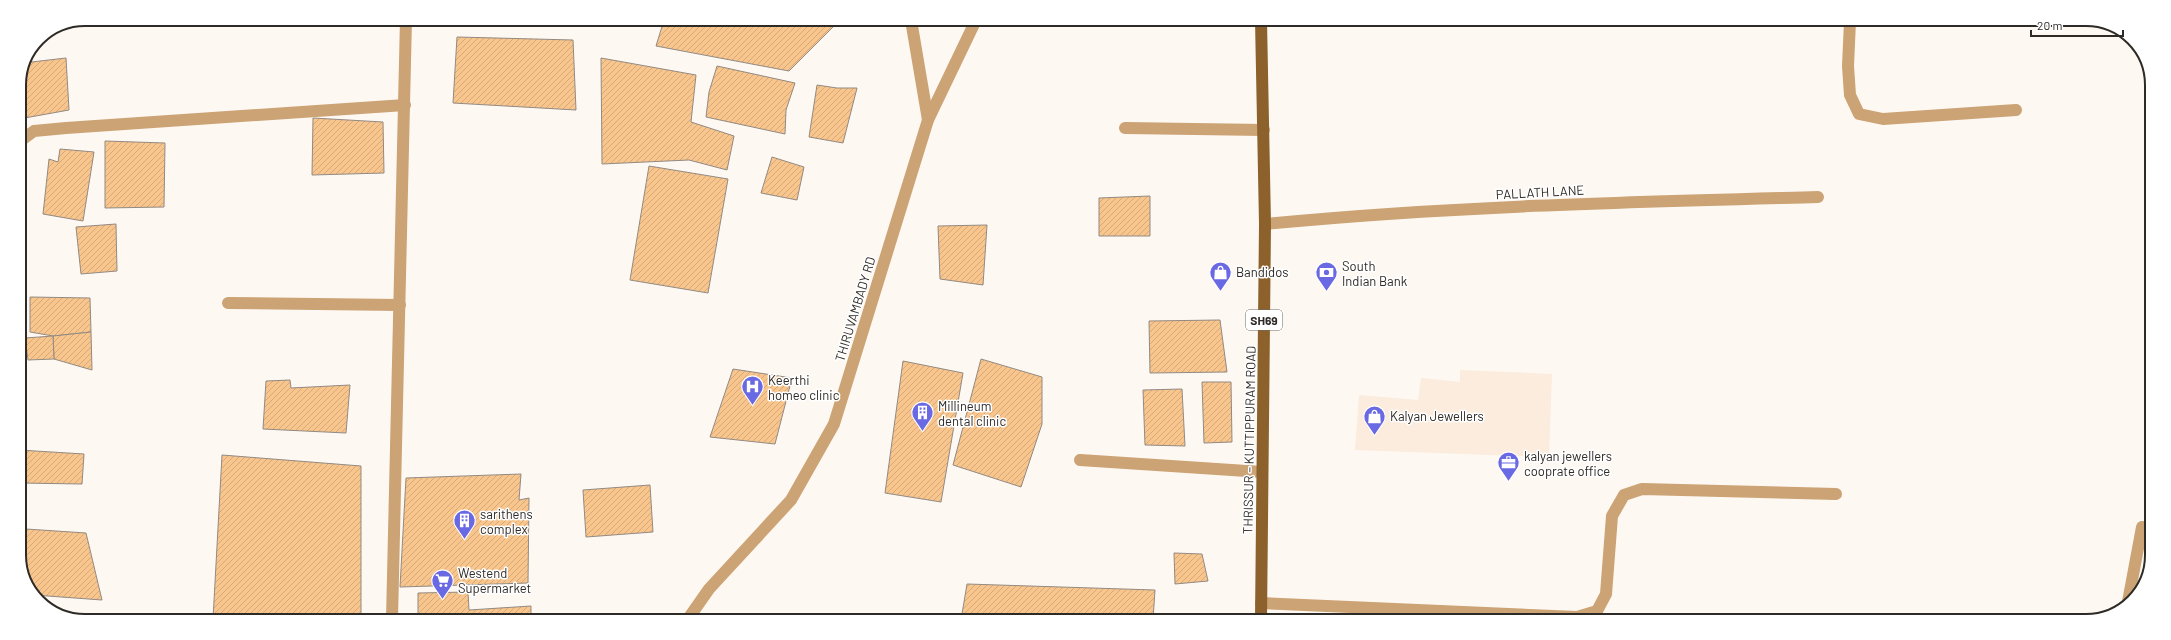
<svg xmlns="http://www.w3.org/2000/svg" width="2171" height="640" viewBox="0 0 2171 640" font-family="Barlow,sans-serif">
<defs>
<pattern id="building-hatch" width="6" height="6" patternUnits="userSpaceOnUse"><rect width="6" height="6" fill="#f8c58c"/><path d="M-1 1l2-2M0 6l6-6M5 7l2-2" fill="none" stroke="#d5a979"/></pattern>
</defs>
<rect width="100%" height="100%" fill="#fef8f3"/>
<path fill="#fbecdd" d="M1460,370L1552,374L1549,457L1355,450L1359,395L1418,400L1421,378L1460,382Z"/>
<g fill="url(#building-hatch)" stroke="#938a82">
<path d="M664,20H840L789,71L656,46Z"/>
<path d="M457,37L573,40L576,110L453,103Z"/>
<path d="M66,58L69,110L19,119V85L23,63Z"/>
<path d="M601,58L696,75L691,122L734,136L727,170L689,160L602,164Z"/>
<path d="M717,66L795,83L786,110L785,134L706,117L709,92Z"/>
<path d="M817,85L837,88H857L843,143L809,137Z"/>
<path d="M313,118L383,122L384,173L312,175Z"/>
<path d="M105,141L165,143L164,207L105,208Z"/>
<path d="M60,149L94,152L83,221L43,214L49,159L58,162Z"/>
<path d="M772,157L804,167L797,200L761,193Z"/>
<path d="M649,166L728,179L708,293L630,280Z"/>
<path d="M1150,196V236H1099V198Z"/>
<path d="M116,224L117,271L81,274L76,227Z"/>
<path d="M987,225L983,285L940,279L938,226Z"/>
<path d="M30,297L90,298L91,332L53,336L30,332Z"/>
<path d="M1220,320L1227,372L1150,373L1149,321Z"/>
<path d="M91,332L92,370L54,359L53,336Z"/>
<path d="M53,336L54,359L28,360L25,338Z"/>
<path d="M981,359L1042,377V424L1021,487L953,465Z"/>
<path d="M903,361L963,373L941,502L885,493Z"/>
<path d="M733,369L792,378L775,444L710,437Z"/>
<path d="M290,380L291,388L350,385L346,433L263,429L266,381Z"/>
<path d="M1202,382H1231L1232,442L1204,443Z"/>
<path d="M1182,389L1185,446L1145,445L1143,390Z"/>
<path d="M19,450L84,454L82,484L19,483Z"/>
<path d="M222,455L361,466V619H213Z"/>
<path d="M521,474L519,500L529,498L528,583L400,587L406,478Z"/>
<path d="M650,485L653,532L586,537L583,490Z"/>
<path d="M26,529L86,533L102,600L34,595L23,569Z"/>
<path d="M1174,553L1202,554L1208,581L1175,584Z"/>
<path d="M967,584L1155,590L1153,620H961Z"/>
<path d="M468,592L469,610L531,606V619H418V593Z"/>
</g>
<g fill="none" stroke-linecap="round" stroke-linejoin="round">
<g stroke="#cca374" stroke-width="12">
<path d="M911,20L928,120"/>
<path d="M1850,21L1848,66L1850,95L1859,114L1883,119L2016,110"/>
<path d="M1125,128L1264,130"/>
<path d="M19,142L34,131L66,128L405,105"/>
<path d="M1265,224C1449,206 1633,202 1818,197"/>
<path d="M228,303L400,305"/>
<path d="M1080,460L1262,472"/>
<path d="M1261,603L1577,617L1597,611L1606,594L1612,516L1624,495L1642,489L1836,494"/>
<path d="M2127,607L2142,527"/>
<path d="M392,619L406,19"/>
<path d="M688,619L709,589L791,500L834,424L928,120L976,20"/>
</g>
<path stroke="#8c612b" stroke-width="12" d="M1261,20L1265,224L1261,620"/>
</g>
<defs>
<symbol id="shop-pin" viewBox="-11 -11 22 30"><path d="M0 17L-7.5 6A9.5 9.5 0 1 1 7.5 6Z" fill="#6969e3" stroke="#fff"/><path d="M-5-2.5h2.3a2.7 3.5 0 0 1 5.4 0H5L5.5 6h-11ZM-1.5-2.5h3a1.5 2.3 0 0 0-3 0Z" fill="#fff"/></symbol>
<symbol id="bank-pin" viewBox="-11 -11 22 30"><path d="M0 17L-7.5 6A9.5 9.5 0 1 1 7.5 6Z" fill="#6969e3" stroke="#fff"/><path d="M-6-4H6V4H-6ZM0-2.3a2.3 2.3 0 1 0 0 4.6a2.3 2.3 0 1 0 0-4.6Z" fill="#fff"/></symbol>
<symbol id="hospital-pin" viewBox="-11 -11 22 30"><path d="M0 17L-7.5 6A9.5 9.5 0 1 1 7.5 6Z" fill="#6969e3" stroke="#fff"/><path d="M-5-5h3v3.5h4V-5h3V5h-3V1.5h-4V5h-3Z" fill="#fff"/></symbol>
<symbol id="building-pin" viewBox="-11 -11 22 30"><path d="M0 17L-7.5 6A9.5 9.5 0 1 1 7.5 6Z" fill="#6969e3" stroke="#fff"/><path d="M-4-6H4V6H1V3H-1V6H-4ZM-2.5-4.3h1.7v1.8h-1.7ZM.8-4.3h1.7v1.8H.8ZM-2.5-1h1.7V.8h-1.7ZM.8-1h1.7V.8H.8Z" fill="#fff"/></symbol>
<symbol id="office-pin" viewBox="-11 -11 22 30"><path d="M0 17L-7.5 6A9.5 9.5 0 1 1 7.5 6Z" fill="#6969e3" stroke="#fff"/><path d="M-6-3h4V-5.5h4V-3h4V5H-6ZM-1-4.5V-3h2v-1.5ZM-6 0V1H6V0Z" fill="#fff"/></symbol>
<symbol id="supermarket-pin" viewBox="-11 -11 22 30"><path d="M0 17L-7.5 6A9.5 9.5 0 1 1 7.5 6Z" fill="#6969e3" stroke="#fff"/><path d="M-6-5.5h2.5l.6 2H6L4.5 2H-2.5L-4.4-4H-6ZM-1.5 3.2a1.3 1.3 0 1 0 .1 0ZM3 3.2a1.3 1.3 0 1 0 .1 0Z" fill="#fff"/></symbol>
</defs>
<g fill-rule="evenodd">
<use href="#shop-pin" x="1208" y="260" width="25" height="34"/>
<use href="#bank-pin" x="1314" y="260" width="25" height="34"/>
<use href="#hospital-pin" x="740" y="374" width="25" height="34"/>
<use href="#building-pin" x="910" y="400" width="25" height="34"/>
<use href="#shop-pin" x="1362" y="404" width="25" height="34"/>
<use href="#office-pin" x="1496" y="450" width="25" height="34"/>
<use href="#building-pin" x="452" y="508" width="25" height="34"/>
<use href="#supermarket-pin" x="430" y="568" width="25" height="34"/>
</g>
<g text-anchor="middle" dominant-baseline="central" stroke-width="3" stroke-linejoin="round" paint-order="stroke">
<rect fill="#fff" stroke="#6d6b68" stroke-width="1" x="1246" y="310" width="36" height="20" rx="3"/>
<g font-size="12" font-weight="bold" fill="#2e2b27">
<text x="1264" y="320">SH69</text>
</g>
<g font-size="13" fill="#2e2b27" stroke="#fff">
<text transform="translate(1540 192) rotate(-3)">PALLATH LANE</text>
<text transform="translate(855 309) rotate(-73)">THIRUVAMBADY RD</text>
<text transform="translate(1249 440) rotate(-89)">THRISSUR – KUTTIPPURAM ROAD</text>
</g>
<g font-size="13" fill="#2e2b27" stroke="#fff" text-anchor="start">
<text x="1342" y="266">South<tspan x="1342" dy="15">Indian Bank</tspan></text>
<text x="1236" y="272">Bandidos</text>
<text x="768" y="380">Keerthi<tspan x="768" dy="15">homeo clinic</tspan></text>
<text x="938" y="406">Millineum<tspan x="938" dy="15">dental clinic</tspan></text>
<text x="1390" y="416">Kalyan Jewellers</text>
<text x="1524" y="456">kalyan jewellers<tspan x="1524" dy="15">cooprate office</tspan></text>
<text x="480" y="514">sarithens<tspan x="480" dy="15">complex</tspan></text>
<text x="458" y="573">Westend<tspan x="458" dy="15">Supermarket</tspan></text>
</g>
</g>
<path d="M0 0H2171V640H0ZM85 26H2086A59 59 0 0 1 2145 85V555A59 59 0 0 1 2086 614H85A59 59 0 0 1 26 555V85A59 59 0 0 1 85 26Z" fill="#fff" fill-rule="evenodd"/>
<path fill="none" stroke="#2e2b27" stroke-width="2" d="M85 26H2086A59 59 0 0 1 2145 85V555A59 59 0 0 1 2086 614H85A59 59 0 0 1 26 555V85A59 59 0 0 1 85 26Z"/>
<path d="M2031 30v6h92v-6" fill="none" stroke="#2e2b27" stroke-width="2"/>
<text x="2037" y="30" font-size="12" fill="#2e2b27" stroke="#ffffff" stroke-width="3" paint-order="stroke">20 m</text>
</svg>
